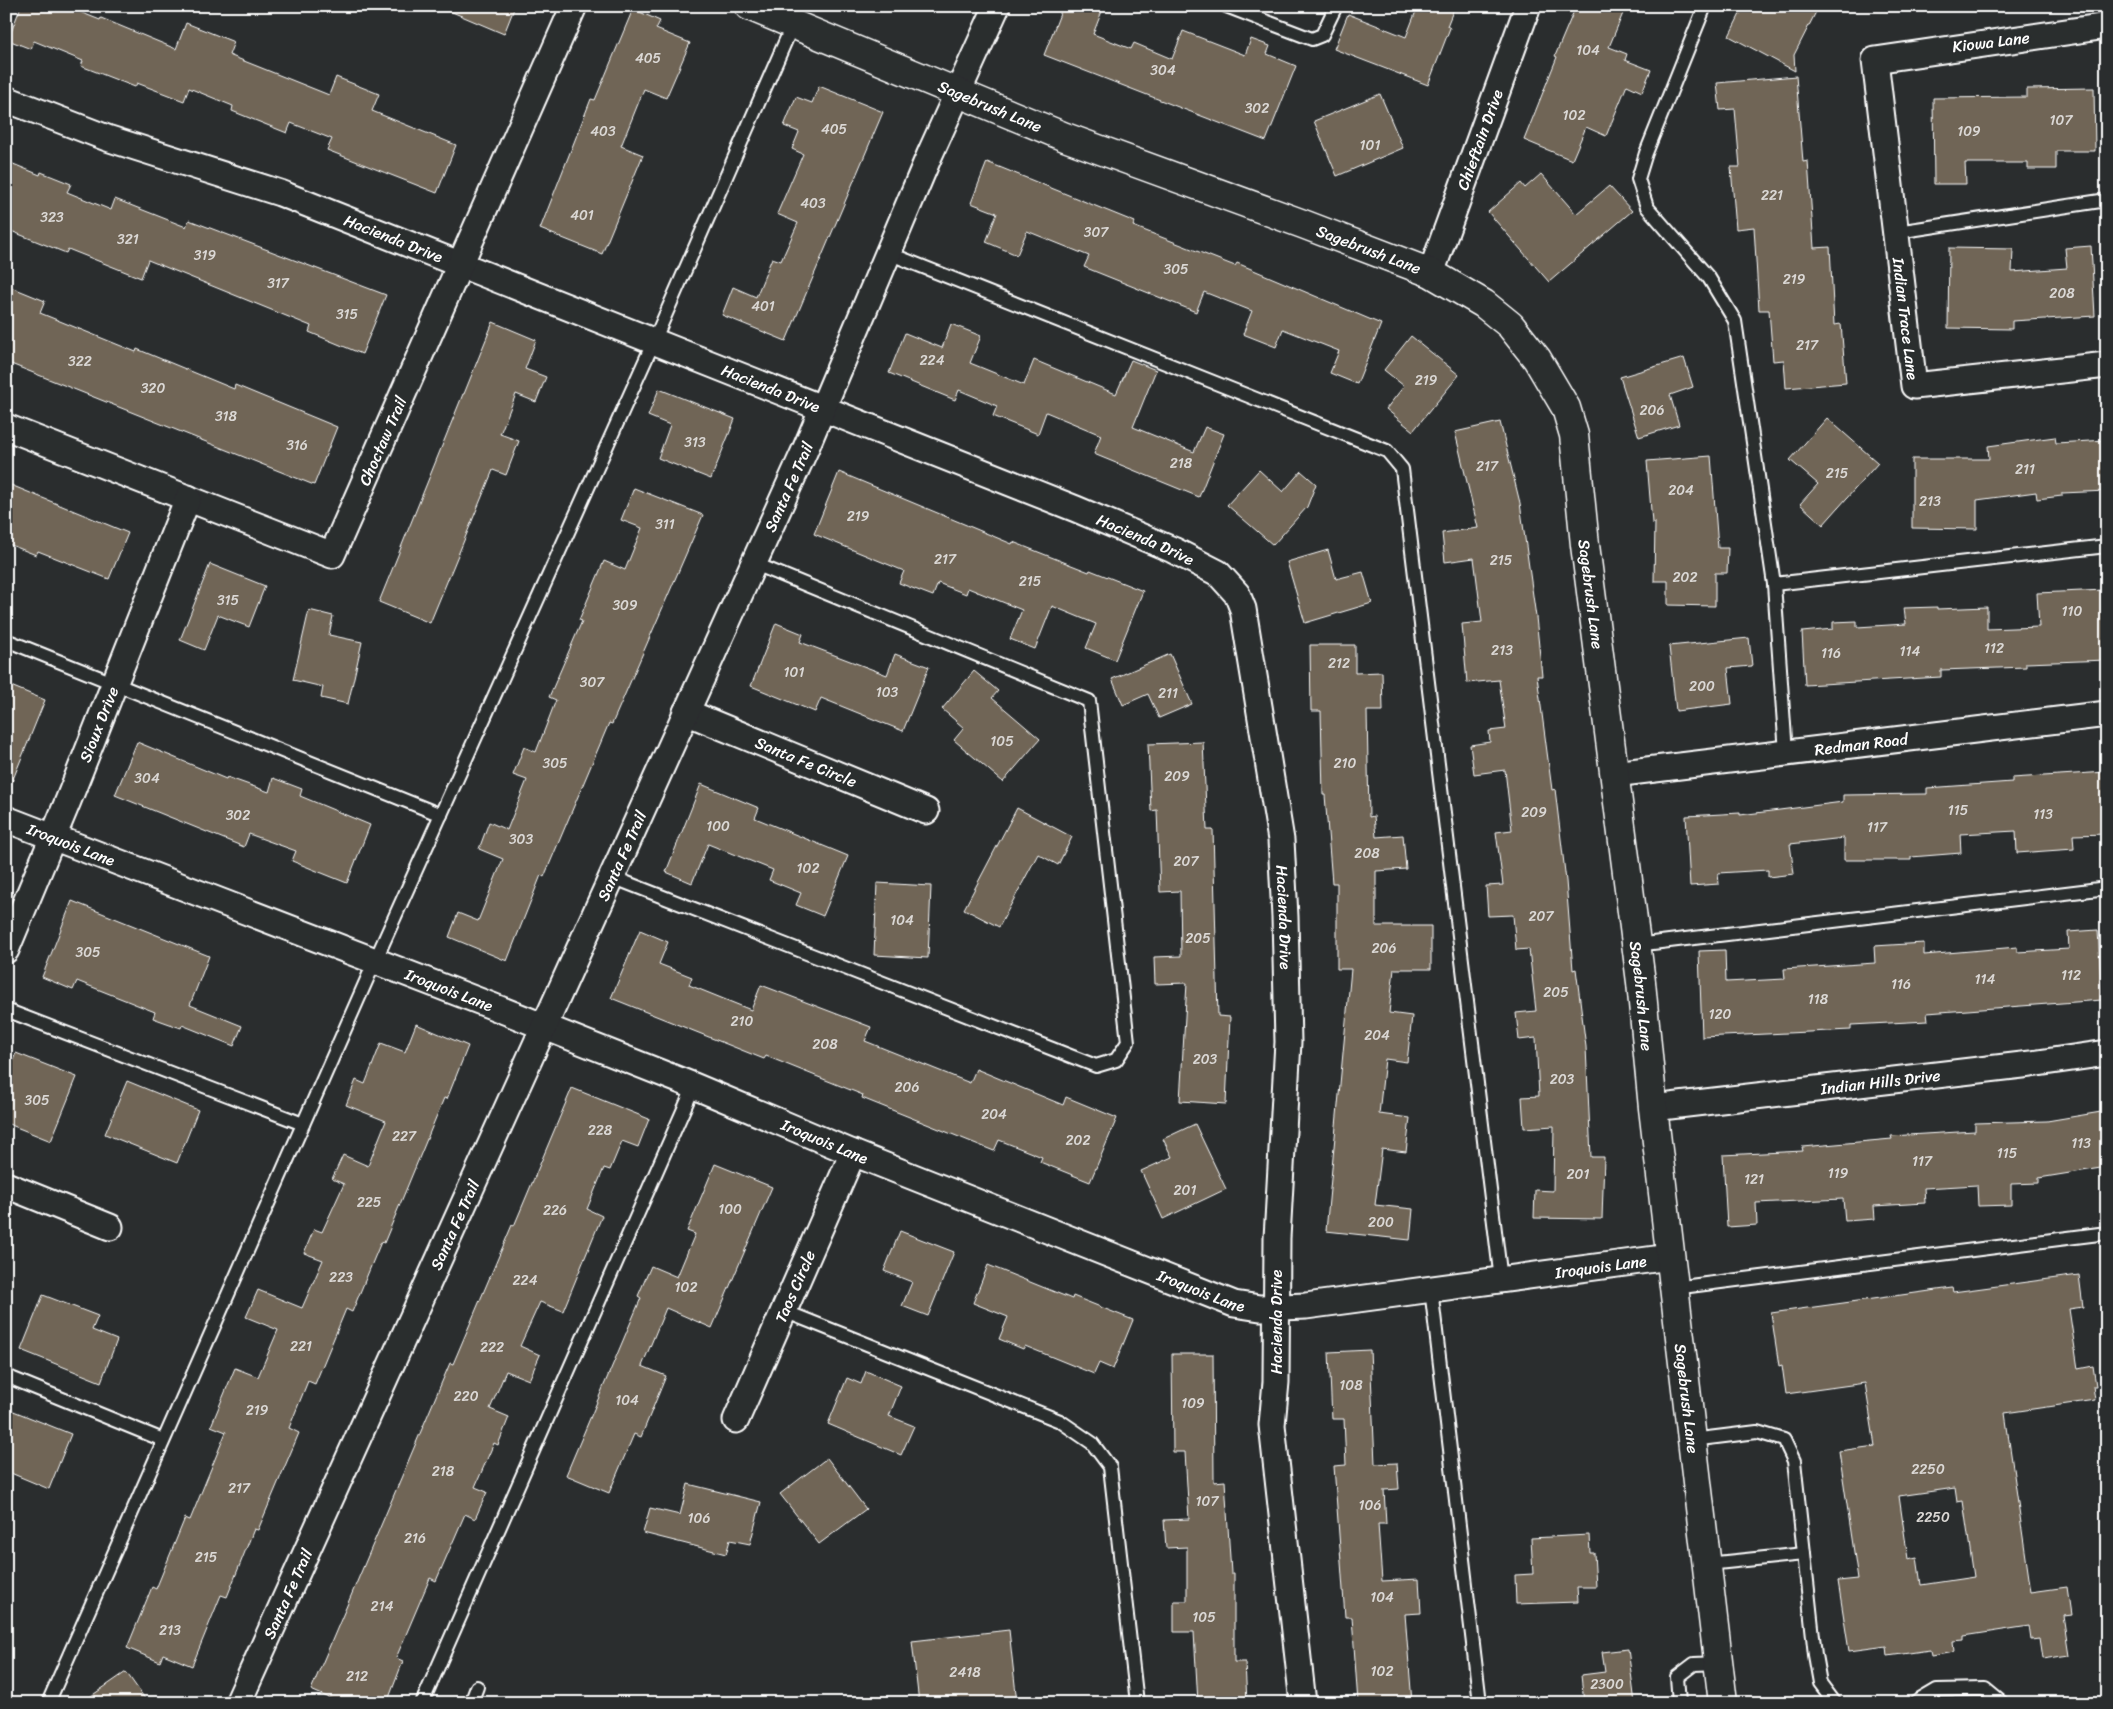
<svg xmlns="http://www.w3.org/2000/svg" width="2113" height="1709" viewBox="0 0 2113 1709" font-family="Sriracha,sans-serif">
<rect width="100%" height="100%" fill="#2a2d2e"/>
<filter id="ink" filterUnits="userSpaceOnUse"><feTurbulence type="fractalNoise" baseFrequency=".02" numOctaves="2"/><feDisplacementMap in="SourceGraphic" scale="10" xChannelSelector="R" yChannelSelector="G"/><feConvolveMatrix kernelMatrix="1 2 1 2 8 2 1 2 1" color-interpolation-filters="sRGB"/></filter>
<g filter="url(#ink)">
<g fill="#6f6556" stroke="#fff" fill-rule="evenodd">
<path d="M21,6H65L100,20L101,18L176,49L186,23L234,42L229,55L329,95L336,77L379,94L372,111L456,145L437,193L327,150L332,139L291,123L287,133L232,111L233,106L189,88L184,101L137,83L135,87L81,66L83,61L34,41L31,49L8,40Z"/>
<path d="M438,6H515L504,34Z"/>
<path d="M1063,6H1104L1093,34L1131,49L1134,43L1172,59L1183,31L1245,55L1251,39L1270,46L1267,54L1296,66L1266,141L1044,55Z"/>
<path d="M1418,6H1455L1447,26L1450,28L1428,85L1334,49L1348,14L1406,37Z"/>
<path d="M1576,6H1626L1609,47L1627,54L1625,60L1651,70L1642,92L1627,85L1606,136L1586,127L1572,160L1524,140L1557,57L1555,56Z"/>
<path d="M1744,6H1819L1794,55L1795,71L1729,36Z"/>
<path d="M633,9L660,21L656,29L690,43L666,98L644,89L621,146L643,155L602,254L540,229L591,99L595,100Z"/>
<path d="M1796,76L1803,162L1808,161L1814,248L1830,247L1834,325L1841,324L1846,383L1786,388L1784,360L1773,361L1769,310H1759L1754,227L1736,229L1731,167H1740L1735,109L1720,110L1717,83Z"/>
<path d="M819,86L883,112L786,341L722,315L733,287L756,297L772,258L781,261L798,223L777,214L803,154L792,149L799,132L784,126L796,97L812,103Z"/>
<path d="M2094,88L2095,151H2056V169H2028V163H1965L1966,184H1934L1933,98L2027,97V89Z"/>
<path d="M1380,94L1403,148L1337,176L1314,121Z"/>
<path d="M6,161L40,175L41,172L71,184L67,192L111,210L115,199L186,227L189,220L386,295L362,354L309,332L311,326L148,260L141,278L68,249L66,253L6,229Z"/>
<path d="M987,162L1135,222L1133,226L1235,266L1237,263L1381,324L1357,384L1330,373L1339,351L1283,329L1276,347L1243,334L1252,311L1204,292L1196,312L1084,267L1089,256L1027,231L1017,255L986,242L997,213L971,203Z"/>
<path d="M1541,174L1576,214L1609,186L1632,211L1549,282L1488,212L1521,183L1525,188Z"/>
<path d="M2091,246L2095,316L2012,321V329L1948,328L1949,248L2013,249L2012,272L2067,268L2065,248Z"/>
<path d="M6,285L45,301L40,313L136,352L137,349L234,389L235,385L337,427L314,485L6,362Z"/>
<path d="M493,322L536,340L525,369L546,377L536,402L516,394L500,434L519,441L506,475L493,470L430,623L379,602L463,394H464Z"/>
<path d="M951,324L981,336L970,363L1024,385L1034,360L1116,394L1131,360L1156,370L1133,427L1194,452L1205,427L1224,434L1199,497L1094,454L1101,435L1046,412L1038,434L993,416L997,406L959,390L955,400L889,373L905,333L942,348Z"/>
<path d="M1411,336L1459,375L1413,431L1386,409L1404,386L1384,370Z"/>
<path d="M1684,358L1693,387L1670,395L1679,425L1639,437L1620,377Z"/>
<path d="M659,389L735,419L711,479L658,458L670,425L648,416Z"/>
<path d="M1827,418L1878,463L1823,525L1800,504L1818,484L1790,460Z"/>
<path d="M1500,422L1520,503L1536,617L1542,676H1537L1552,790L1555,789L1566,881L1573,970L1576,969L1586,1047L1591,1157H1604L1602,1219L1534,1218L1535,1190L1553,1191L1554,1126L1524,1128L1522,1097L1539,1096L1536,1038L1519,1040L1516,1013L1536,1011L1529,949L1516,950L1513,915L1488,916L1486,886L1503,885L1496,832L1512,830L1505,770L1474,774L1470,745L1490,742L1489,731L1506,729L1499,680L1467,683L1462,624L1482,622L1474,558L1445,562L1442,533L1478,528L1455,432Z"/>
<path d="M2055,437L2056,443L2107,440V491L2062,493V496L2037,499L2036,492L1977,500V529L1912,528V459H1989L1988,446Z"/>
<path d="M1711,456L1718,548H1728L1727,573H1715V606L1668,605V581H1654L1655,523H1652L1647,461Z"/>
<path d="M1259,470L1283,492L1301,471L1316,484L1307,507L1273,545L1227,505Z"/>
<path d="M839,472L1012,544L1013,542L1089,572L1090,570L1143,591L1115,660L1086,648L1096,624L1052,606L1035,649L1010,639L1022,610L968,588L966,594L938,583L933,596L899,583L904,571L814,534Z"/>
<path d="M6,483L128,533L109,579L38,551L36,555L6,543Z"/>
<path d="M634,488L703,515L612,724L609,723L544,877L541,875L507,961L449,937L458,913L478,921L503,859L479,849L489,822L507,830L527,780L513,775L524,747L536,752L556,700L549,697L582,621L579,620L604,561L625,570L642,528L621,520Z"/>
<path d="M1328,550L1336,579L1363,572L1372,603L1305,623L1287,562Z"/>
<path d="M210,564L265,586L249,627L218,615L204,650L180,640Z"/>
<path d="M2105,590L2107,660L2026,663V667L1941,670V677L1805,685L1802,632L1833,629V622L1857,621V627L1906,624L1904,608L1937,607V609L1987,607V629L2039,627L2037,593Z"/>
<path d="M309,610L333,616L329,635L362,642L348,704L321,698L323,687L293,680Z"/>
<path d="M776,623L803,634L800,642L887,675L895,654L929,667L903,731L821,698L815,712L751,686Z"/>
<path d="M1749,638L1752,666L1728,668L1732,704L1676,711L1669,646Z"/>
<path d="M1310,645H1355V673L1382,672L1383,711H1367L1369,817L1374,816L1376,837L1403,835L1406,869L1376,871V926H1431V969H1394L1389,1013L1412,1016L1407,1062L1385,1059L1379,1114L1410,1118L1406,1152L1382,1149L1375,1205L1413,1209L1410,1240L1326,1231L1351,969H1337V883H1332L1325,795H1323L1321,711H1311Z"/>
<path d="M1170,654L1192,704L1159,718L1148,694L1123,705L1112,679Z"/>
<path d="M974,671L998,691L992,698L1040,739L1003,782L954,740L964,728L942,709Z"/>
<path d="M6,684L45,700L7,794H6Z"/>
<path d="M137,742L226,779L227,777L269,792L273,778L302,789L300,796L370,825L347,883L292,861L296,851L249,834L244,847L115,795Z"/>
<path d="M1203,742L1207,830H1213L1218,1016L1230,1017L1226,1104L1180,1101L1187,983L1155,984L1154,957L1181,956L1180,891L1160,892L1157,810L1151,811L1148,744Z"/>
<path d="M2107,772V834L2073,835L2074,849L2017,853L2016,831L1960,834L1961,853L1911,857V860H1844V838L1790,844L1794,874L1768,877V870L1718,873L1719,884L1690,886L1686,816L1740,813V815L1843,802V795L1927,794V788L2012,782V778Z"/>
<path d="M701,784L759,808L755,818L848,856L823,916L796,905L801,893L769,880L773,870L708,844L692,883L666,872Z"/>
<path d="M1017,808L1072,837L1058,865L1038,854L999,927L964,909Z"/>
<path d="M877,883L931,886L928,958L874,955Z"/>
<path d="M72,901L209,956L190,1005L242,1026L234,1046L182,1025L181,1028L153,1018L155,1012L77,981L73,990L42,977Z"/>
<path d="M640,930L668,942L659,964L692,977L689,985L751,1010L761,985L871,1027L865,1041L970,1083L976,1069L1063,1105L1066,1097L1117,1118L1090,1182L1040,1162L1042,1157L999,1140L994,1151L862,1098L863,1095L766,1056L764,1059L611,998Z"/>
<path d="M2098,930L2102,1000L1927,1013L1928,1021L1851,1025V1030L1702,1037L1699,951L1725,950L1726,982L1785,979L1784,969L1875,963L1874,946L1924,943V955L2017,947V952L2069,949L2068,932Z"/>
<path d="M416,1024L468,1046L447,1099L444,1098L384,1243L381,1242L352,1312L346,1309L315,1384L308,1381L289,1428L299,1433L258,1530L254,1529L227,1597L221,1595L192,1666L163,1654L160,1662L127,1648L152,1587L156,1589L185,1518L190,1520L226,1432L211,1426L235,1368L258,1377L278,1330L246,1317L258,1290L302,1308L323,1260L304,1253L314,1229L322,1232L344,1184L332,1179L343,1155L368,1166L386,1121L346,1105L356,1080L365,1084L381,1043L405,1052Z"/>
<path d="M16,1053L77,1077L51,1141L6,1123V1077Z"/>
<path d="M127,1081L198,1110L177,1163L105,1134Z"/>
<path d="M572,1088L649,1119L638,1147L622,1141L610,1170L604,1168L587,1209L602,1216L563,1311L540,1302L520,1346L540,1355L529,1380L506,1371L490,1409L509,1417L498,1445L494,1443L475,1487L487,1492L475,1519L465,1514L436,1581L430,1578L396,1658L403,1661L387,1703H341L311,1690L450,1363L453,1364L512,1225L514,1226Z"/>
<path d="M2107,1111V1167L2039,1178V1183L2011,1184V1205L1978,1206L1977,1185L1924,1188L1925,1203L1874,1206L1875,1219L1845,1221L1843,1199L1756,1203L1757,1225L1727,1227L1723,1155L1803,1151L1802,1147L1892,1139L1891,1136L1975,1131V1123L2047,1121Z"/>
<path d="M1195,1124L1226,1189L1163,1219L1141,1171L1172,1157L1163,1139Z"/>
<path d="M715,1164L772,1187L712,1328L666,1308L642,1366L666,1376L641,1437L634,1434L609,1493L566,1475L641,1298L638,1296L651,1266L677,1277L695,1234L687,1231Z"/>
<path d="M900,1231L954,1252L928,1316L902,1306L912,1282L884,1271Z"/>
<path d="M988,1265L1072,1299L1073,1296L1133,1320L1113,1369L1099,1363L1094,1374L1025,1346L1023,1349L999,1339L1008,1317L973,1303Z"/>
<path d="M2079,1275L2083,1307L2069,1309L2078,1369L2093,1366L2096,1386H2093L2095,1400L2005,1413L2031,1592L2067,1587L2071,1615L2063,1616L2069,1655L2042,1659L2039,1639L2031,1640L2029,1626L1964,1636V1640L1953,1641L1954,1652L1931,1656L1930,1650L1888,1656L1887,1646L1849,1651L1838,1581L1858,1579L1839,1451L1875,1446L1865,1383L1786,1394L1782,1365L1779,1366L1771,1313L1952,1288L1953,1292ZM1955,1488L1957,1502L1963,1501L1974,1577L1921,1585L1917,1557L1908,1559L1899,1496Z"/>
<path d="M43,1295L98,1316L92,1330L117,1340L101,1382L21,1350Z"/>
<path d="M1370,1350L1375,1464L1397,1463L1399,1489L1384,1490L1386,1524H1378L1382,1581L1419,1579L1421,1613L1405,1614L1412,1703H1358L1352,1617H1345L1334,1466L1346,1465L1344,1419H1332L1329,1352Z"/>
<path d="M1172,1354H1213L1214,1482L1225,1481L1231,1573H1234V1662H1245L1247,1703H1198L1194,1632H1174V1601H1187V1547L1166,1548L1164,1520L1189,1519L1185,1452H1173Z"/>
<path d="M866,1371L901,1386L889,1416L914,1426L901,1455L828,1424L847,1378L861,1384Z"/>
<path d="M6,1408L71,1434L49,1489L6,1471Z"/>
<path d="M827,1458L866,1509L819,1544L780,1494Z"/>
<path d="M688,1484L761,1502L750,1544L730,1540L726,1554L643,1533L650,1508L680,1515Z"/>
<path d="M1589,1535L1590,1553H1594L1596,1587H1577L1578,1602L1516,1604L1515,1575L1533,1574L1531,1538Z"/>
<path d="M1009,1630L1017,1703H919L912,1641Z"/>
<path d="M1628,1649L1635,1703H1584L1581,1675L1605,1672L1602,1652Z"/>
<path d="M126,1672L148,1703H81Z"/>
</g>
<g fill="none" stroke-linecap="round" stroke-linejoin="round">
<defs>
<g id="service">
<path d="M1226,6L1312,39L1322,35L1336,6"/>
<path d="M1705,6L1646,153L1638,179L1647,207L1709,278L1735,321L1774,584L1786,753"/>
<path d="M1897,232L2107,200"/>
<path d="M888,253L1387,451L1402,469L1501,1280"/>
<path d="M1774,584L2107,546"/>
<path d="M6,640L441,815"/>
<path d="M612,877L1096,1066L1116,1060L1128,1042L1089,701L753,563"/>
<path d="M1636,945L2107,888"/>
<path d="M6,1010L303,1124"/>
<path d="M1674,1288L2107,1233"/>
<path d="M1431,1289L1480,1703"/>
<path d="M784,1311L1060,1421L1092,1443L1110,1467L1137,1703"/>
<path d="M6,1376L163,1440"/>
<path d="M1692,1440L1757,1432L1784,1440L1794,1461L1815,1655L1820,1683L1835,1703"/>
<path d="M1707,1564L1804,1554"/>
<path d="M48,1703L375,961L654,341L793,24"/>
<path d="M422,1703L694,1086"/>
<path d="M471,1703L477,1687"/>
<path d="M1679,1703L1677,1677L1694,1664L1719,1663"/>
<path d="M1915,1703L1937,1690L1985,1689L2002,1703"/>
</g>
<g id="minor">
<path id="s1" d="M2107,26L1875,60L1914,386L2107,365"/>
<path id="s2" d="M6,99L107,138L280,193L1076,509L1173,550L1218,573L1237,594L1243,609L1281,840L1285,917L1288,1042L1277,1238L1276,1382L1272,1425L1303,1703"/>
<path id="s3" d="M1431,273L1528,6"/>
<path id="s4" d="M6,427L332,555L574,6"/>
<path id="s5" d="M686,712L926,811"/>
<path id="s6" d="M1614,774L2107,714"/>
<path id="s7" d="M6,819L492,1006L694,1086L853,1153L1234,1304L1260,1308L1306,1306L1670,1257"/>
<path id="s8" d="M6,950L68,801L188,498"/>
<path id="s9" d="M1653,1108L2031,1064L2107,1053"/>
<path d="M6,1185L110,1227"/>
<path id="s10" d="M736,1420L853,1153"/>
<path id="s11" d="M238,1703L805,450L930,154L997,6"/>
</g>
<g id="tertiary">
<path id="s12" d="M749,6L1065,137L1303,224L1431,273L1484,304L1510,325L1537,359L1566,408L1574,435L1585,545L1641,982L1653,1108L1723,1703"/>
</g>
</defs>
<use href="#service" stroke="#fff" stroke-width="16"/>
<use href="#minor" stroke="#fff" stroke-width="29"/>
<use href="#tertiary" stroke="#fff" stroke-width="31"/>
<use href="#service" stroke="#2a2d2e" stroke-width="12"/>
<use href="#minor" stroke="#2a2d2e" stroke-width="25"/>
<use href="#tertiary" stroke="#2a2d2e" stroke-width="28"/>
</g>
</g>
<g text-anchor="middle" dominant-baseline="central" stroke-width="4" stroke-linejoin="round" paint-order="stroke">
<g font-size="14" fill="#dbd8d5">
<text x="1588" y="50">104</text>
<text x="648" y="58">405</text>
<text x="1163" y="70">304</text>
<text x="1257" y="108">302</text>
<text x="1574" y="115">102</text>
<text x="2061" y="120">107</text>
<text x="834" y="129">405</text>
<text x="603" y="131">403</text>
<text x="1969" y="131">109</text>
<text x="1370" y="145">101</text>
<text x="1772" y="195">221</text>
<text x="813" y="203">403</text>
<text x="582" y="215">401</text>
<text x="52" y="217">323</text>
<text x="1096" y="232">307</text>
<text x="128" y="239">321</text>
<text x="205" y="255">319</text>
<text x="1176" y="269">305</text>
<text x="1794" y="279">219</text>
<text x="278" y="283">317</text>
<text x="2062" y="293">208</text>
<text x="763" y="306">401</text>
<text x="347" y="314">315</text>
<text x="1807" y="345">217</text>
<text x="932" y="360">224</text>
<text x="80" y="361">322</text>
<text x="1426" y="380">219</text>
<text x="153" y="388">320</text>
<text x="1652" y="410">206</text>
<text x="226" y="416">318</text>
<text x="695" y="442">313</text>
<text x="297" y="445">316</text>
<text x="1181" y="463">218</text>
<text x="1487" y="466">217</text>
<text x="2025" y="469">211</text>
<text x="1837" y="473">215</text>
<text x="1681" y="490">204</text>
<text x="1930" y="501">213</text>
<text x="858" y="516">219</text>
<text x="665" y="524">311</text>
<text x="945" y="559">217</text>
<text x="1501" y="560">215</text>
<text x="1685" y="577">202</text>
<text x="1030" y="581">215</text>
<text x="228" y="600">315</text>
<text x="625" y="605">309</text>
<text x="2072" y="611">110</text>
<text x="1994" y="648">112</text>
<text x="1502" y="650">213</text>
<text x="1910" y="651">114</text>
<text x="1831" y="653">116</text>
<text x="1339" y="663">212</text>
<text x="794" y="672">101</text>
<text x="592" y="682">307</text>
<text x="1702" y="686">200</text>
<text x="887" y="692">103</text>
<text x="1168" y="693">211</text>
<text x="1002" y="741">105</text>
<text x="555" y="763">305</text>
<text x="1345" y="763">210</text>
<text x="1177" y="776">209</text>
<text x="147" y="778">304</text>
<text x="1958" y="810">115</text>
<text x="1534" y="812">209</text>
<text x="2043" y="814">113</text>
<text x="238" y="815">302</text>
<text x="718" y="826">100</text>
<text x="1877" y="827">117</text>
<text x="521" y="839">303</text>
<text x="1367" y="853">208</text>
<text x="1186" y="861">207</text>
<text x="808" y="868">102</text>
<text x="1541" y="916">207</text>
<text x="902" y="920">104</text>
<text x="1198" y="938">205</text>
<text x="1384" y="948">206</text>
<text x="88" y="952">305</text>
<text x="2071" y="975">112</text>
<text x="1985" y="979">114</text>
<text x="1901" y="984">116</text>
<text x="1556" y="992">205</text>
<text x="1818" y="999">118</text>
<text x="1720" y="1014">120</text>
<text x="742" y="1021">210</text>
<text x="1377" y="1035">204</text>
<text x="825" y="1044">208</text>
<text x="1205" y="1059">203</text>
<text x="1562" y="1079">203</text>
<text x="907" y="1087">206</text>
<text x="37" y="1100">305</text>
<text x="994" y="1114">204</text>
<text x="600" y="1130">228</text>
<text x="404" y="1136">227</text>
<text x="1078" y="1140">202</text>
<text x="2081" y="1143">113</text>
<text x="2007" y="1153">115</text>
<text x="1922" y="1161">117</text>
<text x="1838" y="1173">119</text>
<text x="1578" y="1174">201</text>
<text x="1754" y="1179">121</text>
<text x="1185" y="1190">201</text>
<text x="369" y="1202">225</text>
<text x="730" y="1209">100</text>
<text x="555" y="1210">226</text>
<text x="1381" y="1222">200</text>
<text x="341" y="1277">223</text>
<text x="525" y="1280">224</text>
<text x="686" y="1287">102</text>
<text x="301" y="1346">221</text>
<text x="492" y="1347">222</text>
<text x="1351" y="1385">108</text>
<text x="466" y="1396">220</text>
<text x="627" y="1400">104</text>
<text x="1193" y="1403">109</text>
<text x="257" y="1410">219</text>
<text x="1928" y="1469">2250</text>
<text x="443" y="1471">218</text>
<text x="239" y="1488">217</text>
<text x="1207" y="1501">107</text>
<text x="1370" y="1505">106</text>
<text x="1933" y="1517">2250</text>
<text x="699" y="1518">106</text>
<text x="415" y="1538">216</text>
<text x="206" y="1557">215</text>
<text x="1382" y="1597">104</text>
<text x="382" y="1606">214</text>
<text x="1204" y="1617">105</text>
<text x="170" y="1630">213</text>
<text x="1382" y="1671">102</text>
<text x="965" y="1672">2418</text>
<text x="357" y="1676">212</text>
<text x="1607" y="1684">2300</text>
</g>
<g font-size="16" fill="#fff" stroke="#2a2d2e">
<text transform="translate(1991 42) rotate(-7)">Kiowa Lane</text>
<text stroke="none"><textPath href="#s12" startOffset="261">Sagebrush Lane</textPath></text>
<text stroke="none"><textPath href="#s3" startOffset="142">Chieftain Drive</textPath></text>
<text stroke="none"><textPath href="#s2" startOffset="412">Hacienda Drive</textPath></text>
<text stroke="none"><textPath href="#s12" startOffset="666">Sagebrush Lane</textPath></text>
<text stroke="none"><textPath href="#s1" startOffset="495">Indian Trace Lane</textPath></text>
<text stroke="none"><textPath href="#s2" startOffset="818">Hacienda Drive</textPath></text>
<text stroke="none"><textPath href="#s4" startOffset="475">Choctaw Trail</textPath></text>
<text stroke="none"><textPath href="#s11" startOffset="1335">Santa Fe Trail</textPath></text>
<text stroke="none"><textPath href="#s2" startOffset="1222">Hacienda Drive</textPath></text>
<text stroke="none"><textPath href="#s12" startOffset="1116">Sagebrush Lane</textPath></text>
<text stroke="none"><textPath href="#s8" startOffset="244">Sioux Drive</textPath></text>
<text stroke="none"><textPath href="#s6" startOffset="249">Redman Road</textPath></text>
<text stroke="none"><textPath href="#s5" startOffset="130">Santa Fe Circle</textPath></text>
<text stroke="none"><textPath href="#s7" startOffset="70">Iroquois Lane</textPath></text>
<text stroke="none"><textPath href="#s11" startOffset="930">Santa Fe Trail</textPath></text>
<text stroke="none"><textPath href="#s2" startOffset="1658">Hacienda Drive</textPath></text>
<text stroke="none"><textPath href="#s7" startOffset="475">Iroquois Lane</textPath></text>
<text stroke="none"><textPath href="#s12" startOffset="1521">Sagebrush Lane</textPath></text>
<text stroke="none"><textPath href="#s9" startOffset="229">Indian Hills Drive</textPath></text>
<text stroke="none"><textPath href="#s7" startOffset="880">Iroquois Lane</textPath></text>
<text stroke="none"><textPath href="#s11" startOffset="525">Santa Fe Trail</textPath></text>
<text stroke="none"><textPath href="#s7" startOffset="1690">Iroquois Lane</textPath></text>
<text stroke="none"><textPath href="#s10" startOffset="146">Taos Circle</textPath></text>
<text stroke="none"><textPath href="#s7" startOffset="1285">Iroquois Lane</textPath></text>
<text transform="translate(1276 1322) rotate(-90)">Hacienda Drive</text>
<text stroke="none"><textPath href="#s12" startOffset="1926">Sagebrush Lane</textPath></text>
<text stroke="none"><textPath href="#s11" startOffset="120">Santa Fe Trail</textPath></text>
</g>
</g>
<rect width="2113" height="1709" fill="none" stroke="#2a2d2e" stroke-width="25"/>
<rect x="12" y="12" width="2088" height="1684" fill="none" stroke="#fff" stroke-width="2" filter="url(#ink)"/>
</svg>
